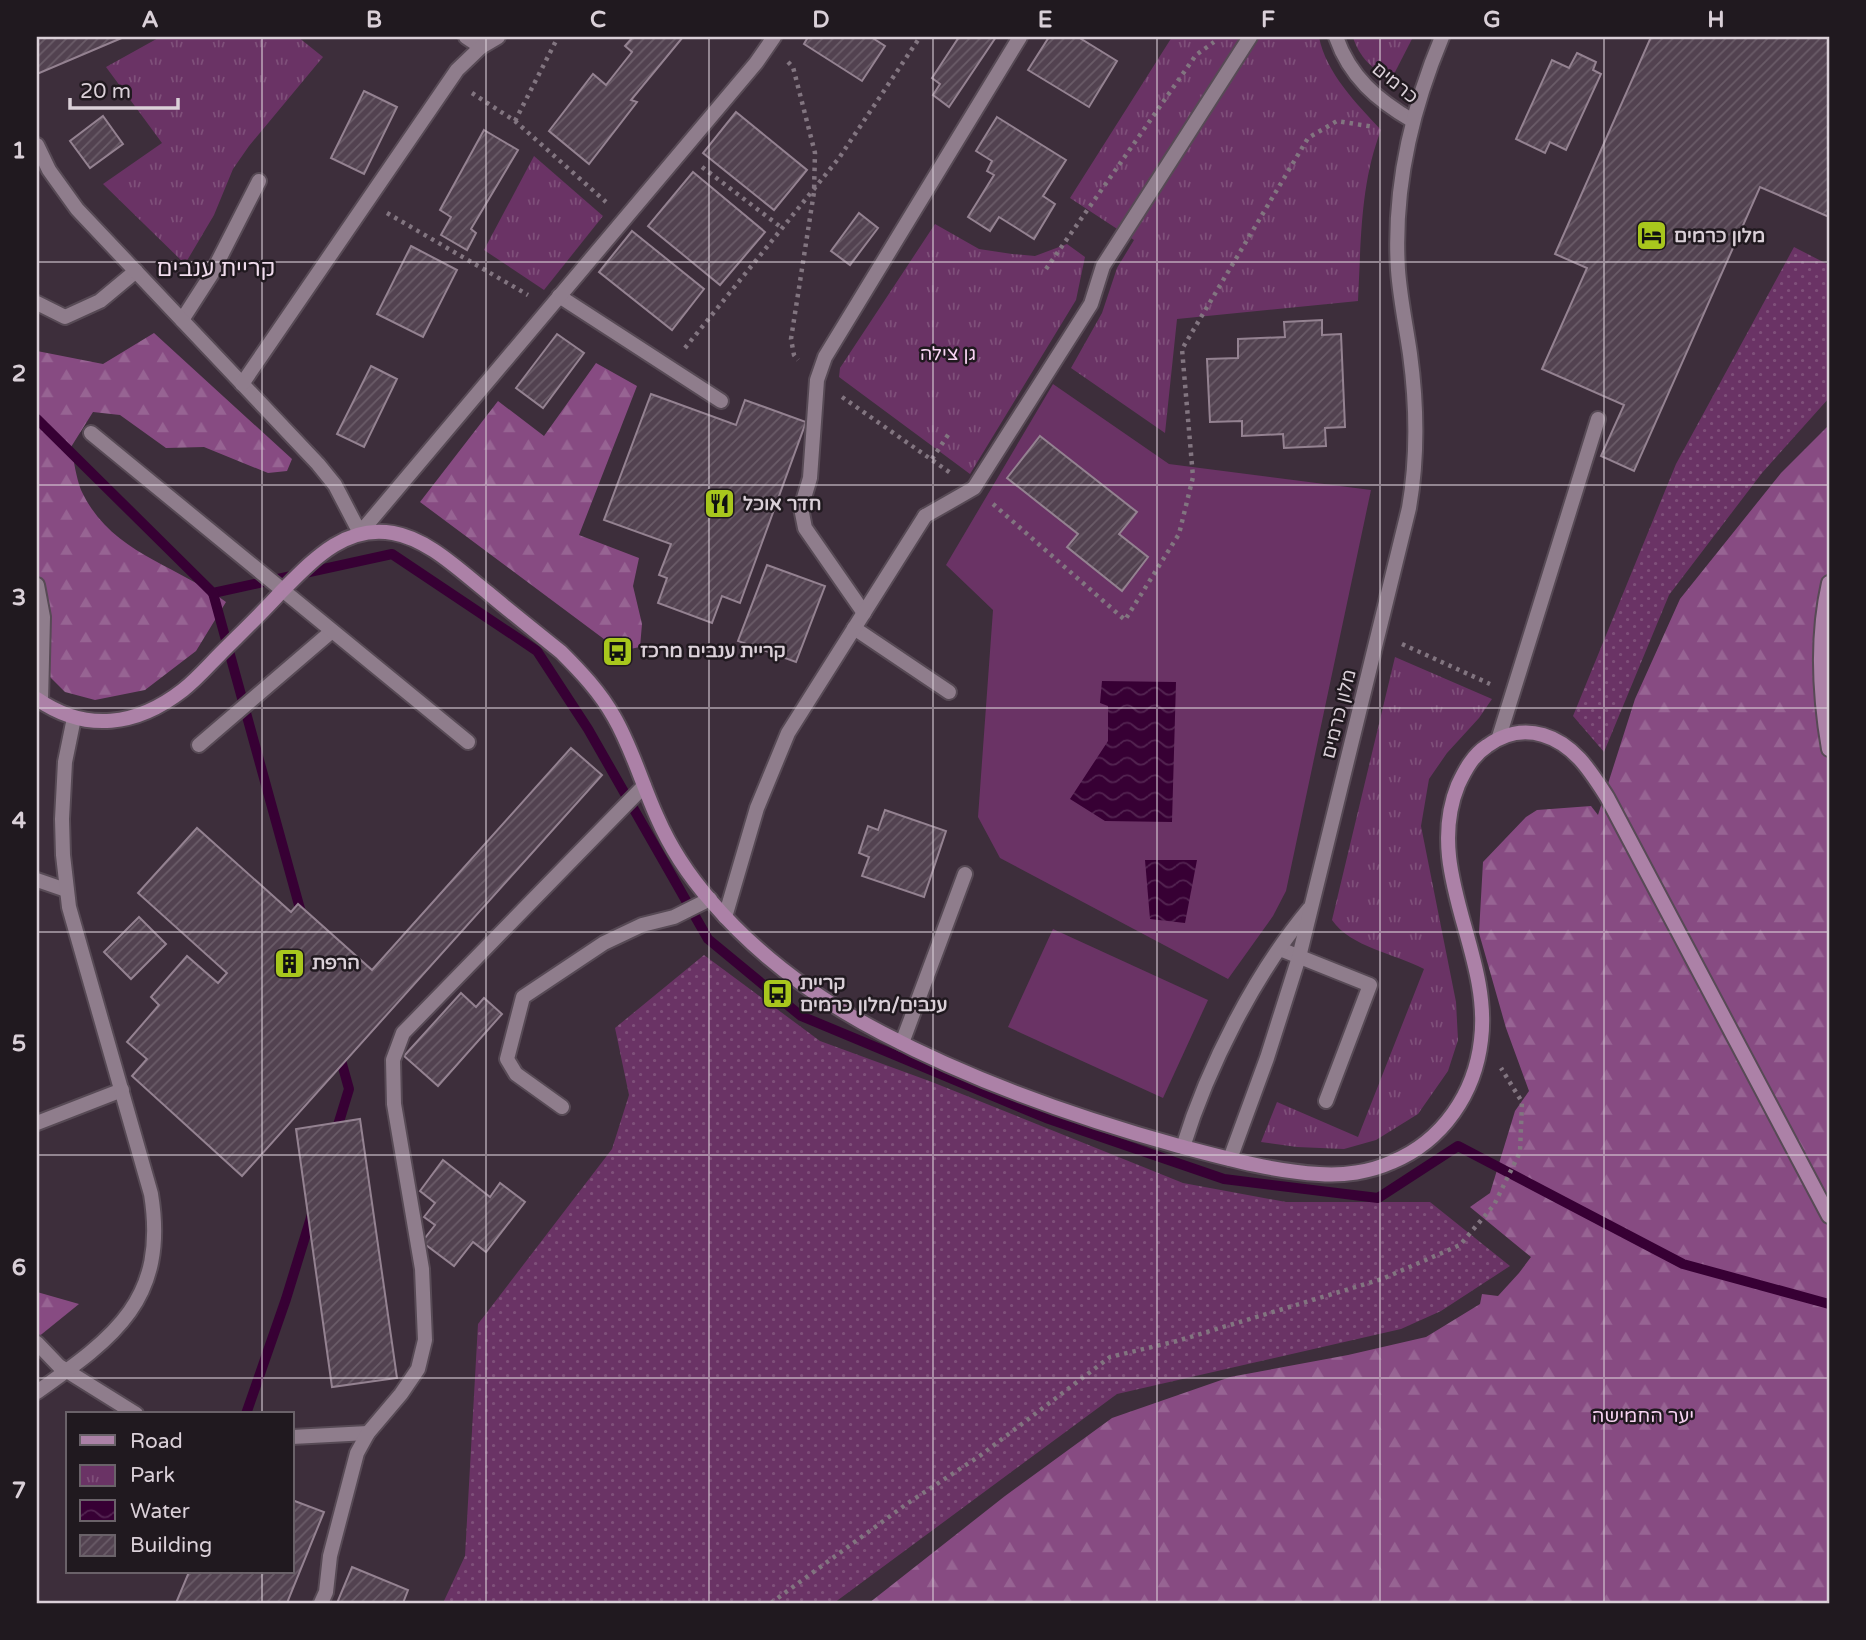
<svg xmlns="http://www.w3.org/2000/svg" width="1866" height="1640" viewBox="0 0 1866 1640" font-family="'Varela Round','Noto Sans Hebrew',sans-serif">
<defs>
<pattern id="grass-dots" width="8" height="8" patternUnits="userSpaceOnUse" patternTransform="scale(1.75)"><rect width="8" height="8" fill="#6a3365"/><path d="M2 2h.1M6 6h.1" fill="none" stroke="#7f507a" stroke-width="1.8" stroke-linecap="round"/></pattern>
<pattern id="forest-firs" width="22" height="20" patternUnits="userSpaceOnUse" patternTransform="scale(1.75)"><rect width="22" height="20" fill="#874b82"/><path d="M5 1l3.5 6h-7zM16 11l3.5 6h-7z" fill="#976493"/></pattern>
<pattern id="park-tufts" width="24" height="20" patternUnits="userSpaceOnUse" patternTransform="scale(1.75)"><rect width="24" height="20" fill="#6a3365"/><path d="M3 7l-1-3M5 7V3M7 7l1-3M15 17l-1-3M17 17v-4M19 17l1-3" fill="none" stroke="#7f507a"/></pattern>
<pattern id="water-waves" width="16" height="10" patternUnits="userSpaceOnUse" patternTransform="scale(1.75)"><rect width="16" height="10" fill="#370034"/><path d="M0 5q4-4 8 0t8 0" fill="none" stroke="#532451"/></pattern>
<pattern id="building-hatch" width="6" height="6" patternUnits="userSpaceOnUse" patternTransform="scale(1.75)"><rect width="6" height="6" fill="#524250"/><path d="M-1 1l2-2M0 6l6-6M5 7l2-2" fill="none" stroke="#6a5c68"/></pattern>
</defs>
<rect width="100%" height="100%" fill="#3d2e3b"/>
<g fill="url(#grass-dots)">
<path d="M1794,247L1829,265V398L1762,473L1669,595L1604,752L1573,716L1676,464Z"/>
<path d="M704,955L820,1041L932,1082L1183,1183L1286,1202H1430L1510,1266L1441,1311L1401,1329L1117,1394L834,1603H443L465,1556L478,1324L612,1149L629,1095L615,1028Z"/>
</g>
<g fill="url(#forest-firs)">
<path d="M154,333L292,459L287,471L268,473L204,447L166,448L120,415L93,412L71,447C74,461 76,477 81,490C110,553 175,564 226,602L196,651L145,690L95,700L65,692L37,664V351L103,364Z"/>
<path d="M596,363L637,386L579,535L639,558L633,586L642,624L640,647L620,651L420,502L498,401L544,436Z"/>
<path d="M1829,425V1603H869L1005,1496L1112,1418L1230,1377L1348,1355L1426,1337L1480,1304L1482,1294L1498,1296L1519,1273L1531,1257L1470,1207L1490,1193L1515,1111L1529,1091L1506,1028L1479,933L1483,862L1526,817L1537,810L1591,806L1598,815L1635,699L1680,599L1781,473Z"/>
<path d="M37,1292L79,1304L37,1338Z"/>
</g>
<g fill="url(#park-tufts)">
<path d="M160,37H298L323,57L249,146L233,169L214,215L185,264L103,184L162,143L106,67Z"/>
<path d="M1172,37H1319C1326,73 1357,104 1381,130C1360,184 1361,243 1358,301L1177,319L1165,433L1071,368L1102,313L1117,268L1134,240L1070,198Z"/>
<path d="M1353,37H1413L1393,76C1374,74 1358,55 1353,37Z"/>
<path d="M534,156L603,216L544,290L484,250Z"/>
<path d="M935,224L979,249L1012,254L1035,256L1067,244L1085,257L1076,300L970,474L839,377L840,368Z"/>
<path d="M1395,657L1492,699L1479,718L1447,753L1429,779L1421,826L1456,1002L1458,1040L1448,1071L1418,1114L1376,1140L1344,1149L1297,1147L1261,1142L1277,1102L1358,1137L1424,969C1396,954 1350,947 1332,920Z"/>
</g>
<g fill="#6a3365">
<path d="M1053,384L1169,464L1371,490L1286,891L1273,916L1228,979L1000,858L978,817L993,610L946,565Z"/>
<path d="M1053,929L1208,1000L1163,1098L1008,1027Z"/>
</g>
<g fill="url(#water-waves)">
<path d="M1102,681L1176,682L1172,822L1105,821L1070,799L1108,741V706L1100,703Z"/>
<path d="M1145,860H1197L1185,923L1150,919Z"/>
</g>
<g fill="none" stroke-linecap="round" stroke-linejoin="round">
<g stroke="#370034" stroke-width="10">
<path d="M37,419L213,593L392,554L537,651L588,729L708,939L801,1016L1046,1118L1224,1179L1378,1198L1458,1146L1683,1264L1829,1304"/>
<path d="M213,593L302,916"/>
<path d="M335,1135L349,1089L339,1053"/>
<path d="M246,1414L286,1299L313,1211"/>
</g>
</g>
<g fill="url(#building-hatch)" stroke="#948291" stroke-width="2">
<path d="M37,37H124L37,74Z"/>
<path d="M633,37H683L631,100L637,102L589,164L549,131L593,74L606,85L632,52L625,46Z"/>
<path d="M808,37H871L885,46L862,81L804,44Z"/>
<path d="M959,37H996L949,107L933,95L940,84L932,78Z"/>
<path d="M1049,37H1078L1117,61L1089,107L1028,70Z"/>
<path d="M1651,37H1829V217L1760,187L1634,471L1601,456L1624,405L1542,369L1587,268L1555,254Z"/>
<path d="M1577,53L1596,62L1593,70L1601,74L1566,150L1550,142L1545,153L1516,139L1552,60L1569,68Z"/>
<path d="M364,91L397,107L364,174L331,158Z"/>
<path d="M736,112L807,170L774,210L703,153Z"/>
<path d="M103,116L123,144L90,168L70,141Z"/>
<path d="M997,117L1066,160L1043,196L1055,204L1034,239L999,217L990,231L968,217L994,175L987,171L992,161L976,151Z"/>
<path d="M484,130L518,150L471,229L476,233L467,250L441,235L451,217L440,210Z"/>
<path d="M693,172L765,232L720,285L648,226Z"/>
<path d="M859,213L878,228L850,265L831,251Z"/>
<path d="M632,231L704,289L672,330L599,272Z"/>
<path d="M411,246L457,270L423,337L377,314Z"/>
<path d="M1322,320V335L1341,334L1345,427L1325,428L1326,446L1284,448L1283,434L1242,436V421L1210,422L1207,359L1238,358V339L1285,337L1284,322Z"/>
<path d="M557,334L584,353L543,408L516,388Z"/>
<path d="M371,366L397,379L364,447L337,434Z"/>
<path d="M651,394L736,425L745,400L806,422L740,603L722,596L712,623L658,603L667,578L659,575L671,544L604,520Z"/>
<path d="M1040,436L1137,512L1119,534L1148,557L1122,591L1067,547L1078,534L1007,478Z"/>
<path d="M767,565L825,586L796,662L738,641Z"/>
<path d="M571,748L602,775L242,1176L132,1076L147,1059L127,1042L159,1005L151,997L187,956L218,983L227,973L138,893L197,828L291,912L298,904L372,970Z"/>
<path d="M885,810L946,831L924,897L862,876L869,857L859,853L868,826L878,830Z"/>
<path d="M139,917L166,944L131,979L104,952Z"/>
<path d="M461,993L476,1007L484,998L502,1014L438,1086L404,1056Z"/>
<path d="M360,1119L397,1378L332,1387L296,1129Z"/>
<path d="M443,1160L490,1197L500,1183L525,1202L486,1252L473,1242L454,1266L422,1242L435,1225L424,1217L435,1203L420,1191Z"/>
<path d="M292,1500L324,1512L287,1603H176L189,1572H292Z"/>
<path d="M352,1567L408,1590L403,1603H337Z"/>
</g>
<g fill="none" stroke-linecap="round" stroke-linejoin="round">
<defs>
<g id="service">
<path d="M559,296L721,401"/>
<path d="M37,303L65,317L100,301L136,271"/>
<path d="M182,320L211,275L259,181"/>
<path d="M925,516L974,488L1091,304L1103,266L1250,37"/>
<path d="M37,585L43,617L41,701"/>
<path d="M864,613L805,528L801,508L810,478L817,380L825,357L1020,37"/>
<path d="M854,628L949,692"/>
<path d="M1499,737L1598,419"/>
<path d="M199,745L332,631"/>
<path d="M37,880L66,890"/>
<path d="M1280,949L1370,985L1326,1101"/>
<path d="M902,1043L965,874"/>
<path d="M562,1107L516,1074L507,1059L523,997L604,943L642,925L674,917L710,899"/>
<path d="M37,1343L59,1366L136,1414"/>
<path d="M292,1437L368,1433"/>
<path d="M321,1603L326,1592L330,1556L357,1453L368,1433L401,1394L418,1369L425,1340L422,1269L394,1104L393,1060L403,1033L644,786"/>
</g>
<g id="minor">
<path d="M466,37L481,47"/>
<path d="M1336,37C1350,77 1377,100 1413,121"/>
<path d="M37,145L49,170L77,209L318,464L335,485L360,533L756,63L774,37"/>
<path d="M242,384L457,70L481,47L498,37"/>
<path d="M91,433L468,742"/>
<path d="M725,917L757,808L788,733L925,516"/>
<path d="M37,1123L122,1090"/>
<path d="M1183,1147C1208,1066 1255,974 1309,909"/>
<path d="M1230,1159L1267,1058L1299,957L1409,508C1418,456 1417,406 1410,354C1406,326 1400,298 1398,270C1393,189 1411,111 1442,37"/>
<path d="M37,1392C115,1337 168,1299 151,1194L69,907L63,855L62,819L65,762L74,718"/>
</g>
<g id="secondary">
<path d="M1829,583C1817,636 1820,696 1829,749"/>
<path d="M37,699C86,733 137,726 183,690C197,679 209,665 221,653C241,633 262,613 281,592C312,561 345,524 393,533C428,539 459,570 487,592C511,612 536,632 561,652C581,672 600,692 614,717C632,748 642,784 657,817C670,847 689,876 711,901C758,956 819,1000 882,1033C975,1082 1078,1118 1179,1146C1225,1158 1271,1171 1319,1174C1343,1176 1370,1172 1392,1162C1443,1141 1475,1093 1481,1040C1492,953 1423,871 1458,785C1465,770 1473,755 1487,746C1503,734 1523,729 1543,735C1574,744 1591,772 1607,797L1829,1216"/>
</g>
</defs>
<use href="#service" stroke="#574a55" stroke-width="18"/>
<use href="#minor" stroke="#574a55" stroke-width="18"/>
<use href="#secondary" stroke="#574a55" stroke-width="18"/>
<g stroke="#827580" stroke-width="4.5" stroke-dasharray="3.5 5" stroke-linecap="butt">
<path d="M788,62L793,67L815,153L814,192L791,339L794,355L798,360"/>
<path d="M472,93L515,121L606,202"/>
<path d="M515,121L558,37"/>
<path d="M702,167L782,228"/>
<path d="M387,213L528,295"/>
<path d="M1046,269L1196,55L1214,42"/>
<path d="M685,348L839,158L920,37"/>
<path d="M842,397L952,474"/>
<path d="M932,459L950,432"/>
<path d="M993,504L1125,620L1179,534L1193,477L1182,349L1308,138L1337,121L1374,127"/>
<path d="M1402,644L1490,684"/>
<path d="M771,1603L908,1503L981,1455L1110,1357L1177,1341L1382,1279L1460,1245L1494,1205L1520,1152L1522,1102L1501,1068"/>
</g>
<use href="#service" stroke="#8f7d8c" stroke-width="14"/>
<use href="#minor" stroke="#8f7d8c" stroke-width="14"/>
<use href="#secondary" stroke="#ac81a7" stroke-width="14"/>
</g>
<path fill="none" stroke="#dad0d8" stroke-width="2" stroke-opacity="0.55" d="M262,37V1414M486,37V1603M709,37V1603M933,37V1603M1157,37V1603M1380,37V1603M1604,37V1603M37,262H1829M37,485H1829M37,708H1829M37,932H1829M37,1155H1829M37,1378H1829M262,1572V1603"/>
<defs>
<symbol id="hotel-square" viewBox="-11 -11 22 22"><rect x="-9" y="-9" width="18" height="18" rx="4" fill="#a8c71d" stroke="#20191f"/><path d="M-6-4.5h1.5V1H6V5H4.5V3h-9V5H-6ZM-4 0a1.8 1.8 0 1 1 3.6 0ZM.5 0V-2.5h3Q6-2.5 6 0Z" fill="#111"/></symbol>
<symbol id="restaurant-square" viewBox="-11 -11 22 22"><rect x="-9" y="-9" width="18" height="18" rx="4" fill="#a8c71d" stroke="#20191f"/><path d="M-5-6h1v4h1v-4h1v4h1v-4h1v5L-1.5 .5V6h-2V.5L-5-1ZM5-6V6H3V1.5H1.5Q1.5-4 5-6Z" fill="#111"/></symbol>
<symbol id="bus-square" viewBox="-11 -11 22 22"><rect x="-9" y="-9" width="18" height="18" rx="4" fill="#a8c71d" stroke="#20191f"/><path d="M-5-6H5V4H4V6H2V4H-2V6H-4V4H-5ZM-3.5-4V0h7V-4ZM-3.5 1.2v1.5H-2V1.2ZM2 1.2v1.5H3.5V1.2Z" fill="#111"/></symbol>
<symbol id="building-square" viewBox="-11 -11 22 22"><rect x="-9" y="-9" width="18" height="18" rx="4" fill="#a8c71d" stroke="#20191f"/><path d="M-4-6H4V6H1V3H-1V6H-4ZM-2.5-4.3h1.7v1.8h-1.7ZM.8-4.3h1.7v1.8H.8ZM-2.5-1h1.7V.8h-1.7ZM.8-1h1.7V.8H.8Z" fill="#111"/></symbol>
</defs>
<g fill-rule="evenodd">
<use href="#hotel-square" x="1634" y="218" width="35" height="35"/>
<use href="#restaurant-square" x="702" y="486" width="35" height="35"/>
<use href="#bus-square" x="600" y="634" width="35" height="35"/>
<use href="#building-square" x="272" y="946" width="35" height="35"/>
<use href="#bus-square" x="760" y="976" width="35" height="35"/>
</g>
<g text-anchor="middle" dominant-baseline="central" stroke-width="5" stroke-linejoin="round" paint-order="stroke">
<g font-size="19" fill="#dad0d8" stroke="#20191f">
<text transform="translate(1395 83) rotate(39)">כרמים</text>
<text transform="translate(1339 714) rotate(-76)">מלון כרמים</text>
</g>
<g font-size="19" font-weight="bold" fill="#dad0d8" stroke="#20191f" text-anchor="start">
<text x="1674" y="236">מלון כרמים</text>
<text x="743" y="504">חדר אוכל</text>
<text x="640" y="651">קריית ענבים מרכז</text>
<text x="312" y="963">הרפת</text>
<text x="800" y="983">קריית<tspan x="800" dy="22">ענבים/מלון כרמים</tspan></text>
</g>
<g font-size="19" fill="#f8d4f3" stroke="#20191f">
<text x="948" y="354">גן צילה</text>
<text x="1643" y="1416">יער החמישה</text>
</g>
<g font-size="23" fill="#f0dced" stroke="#20191f">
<text x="216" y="269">קריית ענבים</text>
</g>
</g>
<rect width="1866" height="1640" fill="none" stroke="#20191f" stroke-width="77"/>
<rect x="66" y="1412" width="228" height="161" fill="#20191f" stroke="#6a6269" stroke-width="2"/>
<rect x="80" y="1435" width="35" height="10" fill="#ac81a7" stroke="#6a6269" stroke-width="2"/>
<text x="130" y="1448" font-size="21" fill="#dad0d8">Road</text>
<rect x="80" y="1465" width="35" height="21" fill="url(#park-tufts)" stroke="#6a6269" stroke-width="2"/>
<text x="130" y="1482" font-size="21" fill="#dad0d8">Park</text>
<rect x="80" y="1500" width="35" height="21" fill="url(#water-waves)" stroke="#6a6269" stroke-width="2"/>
<text x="130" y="1518" font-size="21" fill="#dad0d8">Water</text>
<rect x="80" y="1535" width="35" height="21" fill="url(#building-hatch)" stroke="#6a6269" stroke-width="2"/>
<text x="130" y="1552" font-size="21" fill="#dad0d8">Building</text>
<path d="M70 98v10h108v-10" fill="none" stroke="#dad0d8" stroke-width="3.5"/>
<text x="80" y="98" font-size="21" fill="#dad0d8" stroke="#20191f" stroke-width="5" paint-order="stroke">20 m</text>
<rect x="38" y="38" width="1790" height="1564" fill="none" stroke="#dad0d8" stroke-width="2.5"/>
<g font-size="23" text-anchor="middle" font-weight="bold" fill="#dad0d8">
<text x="150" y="27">A</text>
<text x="374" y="27">B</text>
<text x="598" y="27">C</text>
<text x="821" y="27">D</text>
<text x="1045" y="27">E</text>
<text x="1268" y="27">F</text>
<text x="1492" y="27">G</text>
<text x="1716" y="27">H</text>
<text x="19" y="158">1</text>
<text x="19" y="381">2</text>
<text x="19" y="605">3</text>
<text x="19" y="828">4</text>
<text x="19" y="1051">5</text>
<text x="19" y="1275">6</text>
<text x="19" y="1498">7</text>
</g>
</svg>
